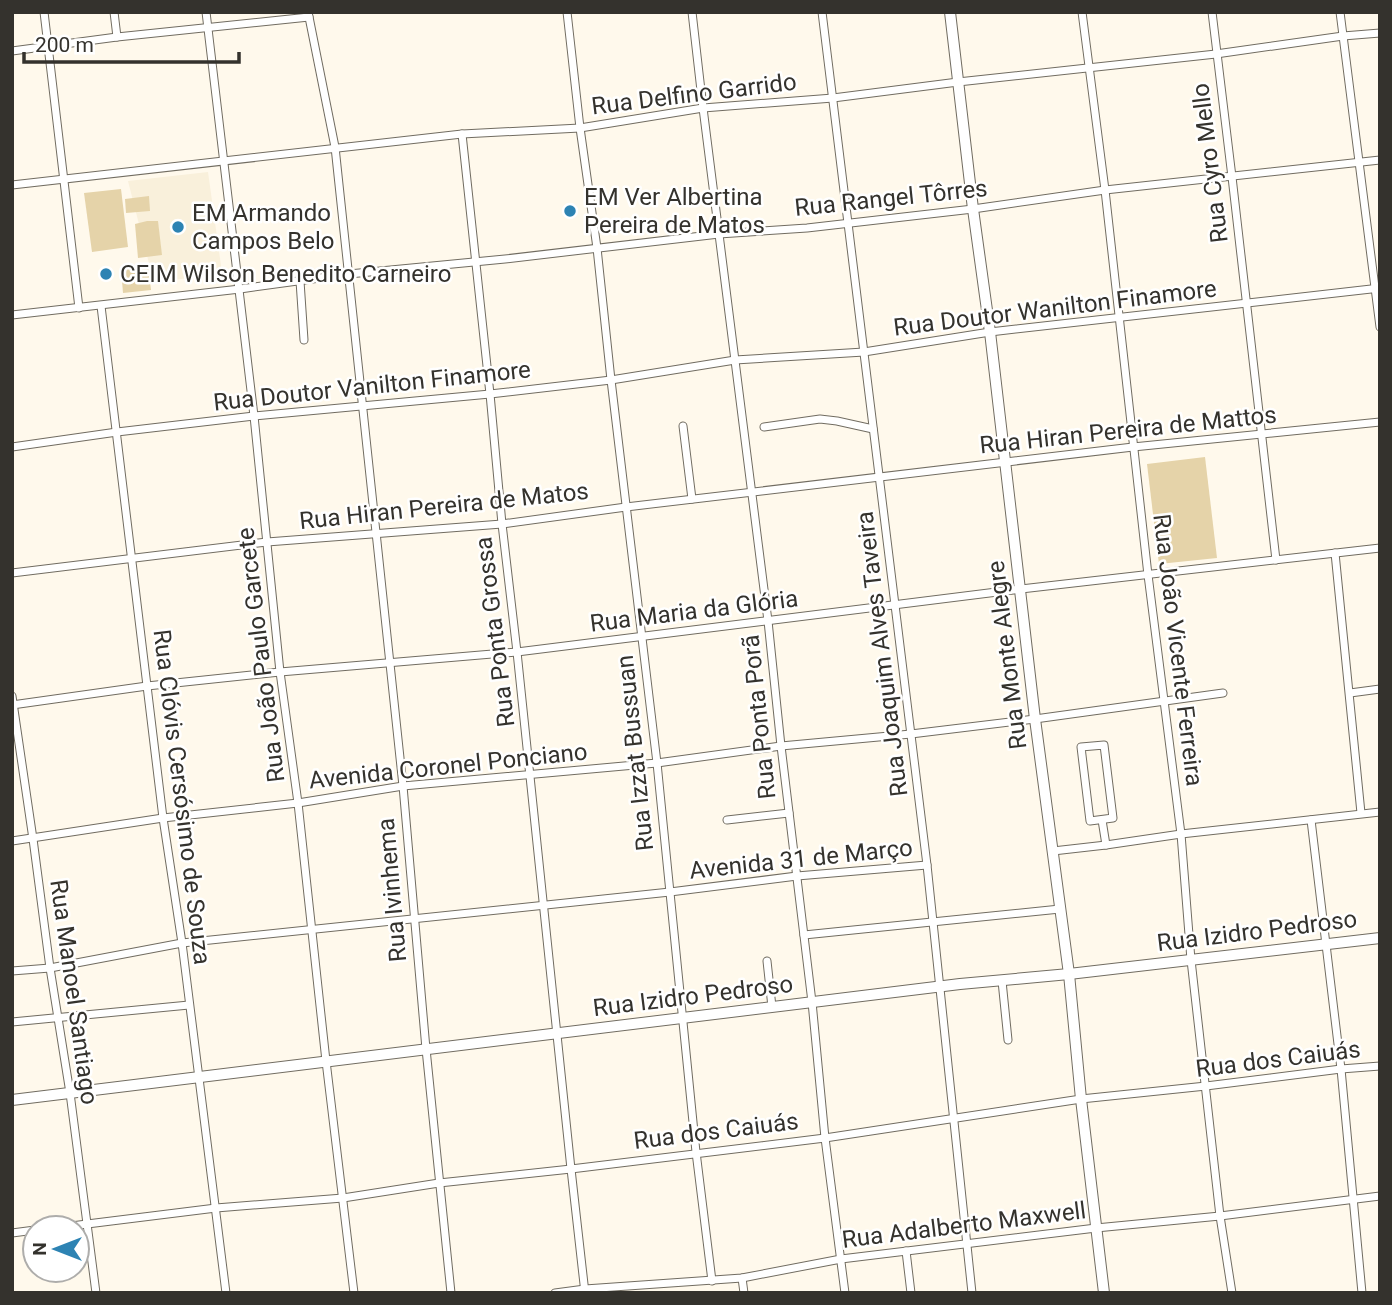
<svg xmlns="http://www.w3.org/2000/svg" width="1392" height="1305" viewBox="0 0 1392 1305" font-family="Roboto,sans-serif">
<rect width="100%" height="100%" fill="#fff9ec"/>
<path fill="#f9f0db" d="M208,172L222,273L154,283L128,181Z"/>
<g fill="#e5d3a9">
<path d="M121,189L128,247L92,252L84,193Z"/>
<path d="M149,196L150,211L126,213L125,199Z"/>
<path d="M147,221H158L162,255L138,258L135,224Z"/>
<path d="M148,265L151,290L123,293L121,268Z"/>
<path d="M1205,457L1217,558L1159,564L1147,464Z"/>
</g>
<g fill="none" stroke-linecap="round" stroke-linejoin="round">
<defs>
<g id="street">
<path d="M44,12L79,308"/>
<path d="M114,12L117,37"/>
<path d="M206,12L254,416L280,672L298,803L326,1061L354,1293"/>
<path d="M308,12L335,147L403,786L426,1049L451,1293"/>
<path d="M567,12L580,128L597,248L611,380L657,763L696,1152L712,1281"/>
<path d="M692,12L703,108L768,621L781,746L812,1002L825,1138L845,1293"/>
<path d="M822,12L927,865L972,1293"/>
<path d="M1082,12L1105,190L1148,575L1181,834L1191,960L1220,1216L1232,1293"/>
<path d="M1212,12L1232,177L1276,560"/>
<path d="M1340,12L1380,327"/>
<path d="M12,51L117,37L309,17"/>
<path d="M462,134L490,394L502,524L517,652L571,1169L585,1293"/>
<path d="M12,185L462,134L580,128L703,108L833,98L958,82L1216,54L1343,36L1380,33"/>
<path d="M300,281L304,340"/>
<path d="M101,306L163,818L182,943L226,1293"/>
<path d="M12,315L240,289L349,274L505,259L719,234L807,228L973,209L1105,190L1380,160"/>
<path d="M683,426L692,499"/>
<path d="M764,427L820,419L837,421L873,429"/>
<path d="M12,447L117,432L254,416L490,394L611,380L735,360L864,352L990,332L1380,288"/>
<path d="M1335,553L1361,813"/>
<path d="M12,573L267,542L502,524L626,507L1133,447L1380,422"/>
<path d="M1350,693L1380,689"/>
<path d="M12,696L33,839L50,968L70,1093L96,1293"/>
<path d="M12,705L147,686L280,672L517,652L1021,589L1380,548"/>
<path d="M1104,745L1113,818L1090,821L1081,747Z"/>
<path d="M727,820L789,813"/>
<path d="M1102,820L1106,845"/>
<path d="M1311,820L1341,1069L1362,1293"/>
<path d="M12,841L163,818L298,803L403,786L657,763L781,746L911,734L1035,719L1223,693"/>
<path d="M1053,851L1106,845L1181,834L1380,812"/>
<path d="M804,935L1060,909"/>
<path d="M767,961L772,1007"/>
<path d="M12,971L50,968L182,943L670,892L797,876L927,865"/>
<path d="M1002,981L1008,1040"/>
<path d="M12,1022L189,1005"/>
<path d="M55,1228L216,1208L343,1198L439,1183L571,1169L825,1138L1081,1099L1206,1086L1341,1069L1380,1066"/>
<path d="M12,1233L35,1230"/>
<path d="M906,1251L911,1293"/>
<path d="M742,1278L744,1293"/>
<path d="M555,1293L585,1289L742,1278L841,1259L1096,1228L1220,1216L1380,1196"/>
</g>
<g id="secondary">
<path d="M950,12L973,209L990,332L1035,719L1069,974L1081,1099L1104,1293"/>
<path d="M12,1100L960,984L1069,974L1380,938"/>
</g>
</defs>
<use href="#street" stroke="#716c61" stroke-width="9"/>
<use href="#secondary" stroke="#716c61" stroke-width="12"/>
<use href="#street" stroke="#fff" stroke-width="7"/>
<use href="#secondary" stroke="#fff" stroke-width="10"/>
</g>
<g fill="#2d83b3" stroke="#fff" stroke-width="2.5">
<circle cx="570" cy="211" r="7"/>
<circle cx="178" cy="227" r="7"/>
<circle cx="106" cy="274" r="7"/>
</g>
<g text-anchor="middle" dominant-baseline="central" stroke-width="5" stroke-linejoin="round" paint-order="stroke">
<g font-size="24" fill="#34322d" stroke="#fff">
<text transform="translate(694 94) rotate(-7)">Rua Delfino Garrido</text>
<text transform="translate(1210 163) rotate(-97)">Rua Cyro Mello</text>
<text transform="translate(891 198) rotate(-6)">Rua Rangel Tôrres</text>
<text transform="translate(1055 308) rotate(-7)">Rua Doutor Wanilton Finamore</text>
<text transform="translate(372 386) rotate(-6)">Rua Doutor Vanilton Finamore</text>
<text transform="translate(1128 430) rotate(-6)">Rua Hiran Pereira de Mattos</text>
<text transform="translate(444 506) rotate(-6)">Rua Hiran Pereira de Matos</text>
<text transform="translate(694 611) rotate(-7)">Rua Maria da Glória</text>
<text transform="translate(495 632) rotate(-97)">Rua Ponta Grossa</text>
<text transform="translate(1178 650) rotate(83)">Rua João Vicente Ferreira</text>
<text transform="translate(882 654) rotate(-97)">Rua Joaquim Alves Taveira</text>
<text transform="translate(261 655) rotate(-97)">Rua João Paulo Garcete</text>
<text transform="translate(1007 655) rotate(-97)">Rua Monte Alegre</text>
<text transform="translate(759 717) rotate(-96)">Rua Ponta Porã</text>
<text transform="translate(635 753) rotate(-96)">Rua Izzat Bussuan</text>
<text transform="translate(448 766) rotate(-6)">Avenida Coronel Ponciano</text>
<text transform="translate(182 797) rotate(83)">Rua Clóvis Cersósimo de Souza</text>
<text transform="translate(801 859) rotate(-6)">Avenida 31 de Março</text>
<text transform="translate(392 890) rotate(-95)">Rua Ivinhema</text>
<text transform="translate(1257 931) rotate(-7)">Rua Izidro Pedroso</text>
<text transform="translate(74 992) rotate(82)">Rua Manoel Santiago</text>
<text transform="translate(693 996) rotate(-7)">Rua Izidro Pedroso</text>
<text transform="translate(1278 1059) rotate(-7)">Rua dos Caiuás</text>
<text transform="translate(716 1131) rotate(-7)">Rua dos Caiuás</text>
<text transform="translate(964 1225) rotate(-7)">Rua Adalberto Maxwell</text>
</g>
<g font-size="24" fill="#34322d" stroke="#fff" text-anchor="start">
<text x="584" y="197">EM Ver Albertina<tspan x="584" dy="28">Pereira de Matos</tspan></text>
<text x="192" y="213">EM Armando<tspan x="192" dy="28">Campos Belo</tspan></text>
<text x="120" y="274">CEIM Wilson Benedito Carneiro</text>
</g>
</g>
<rect width="1392" height="1305" fill="none" stroke="#34322d" stroke-width="28"/>
<g transform="translate(56 1249) rotate(270)"><circle r="33" fill="#ffffff" stroke="#aeadab" stroke-width="2"/>
<path d="M0-5L12 26L0 18L-12 26Z" fill="#2d83b3"/>
<text y="-10" font-size="19" font-weight="bold" text-anchor="middle" fill="#34322d">N</text>
</g>
<path d="M24 52v10h215v-10" fill="none" stroke="#34322d" stroke-width="3.5"/>
<text x="35" y="52" font-size="21" fill="#34322d" stroke="#ffffff" stroke-width="5" paint-order="stroke">200 m</text>
</svg>
